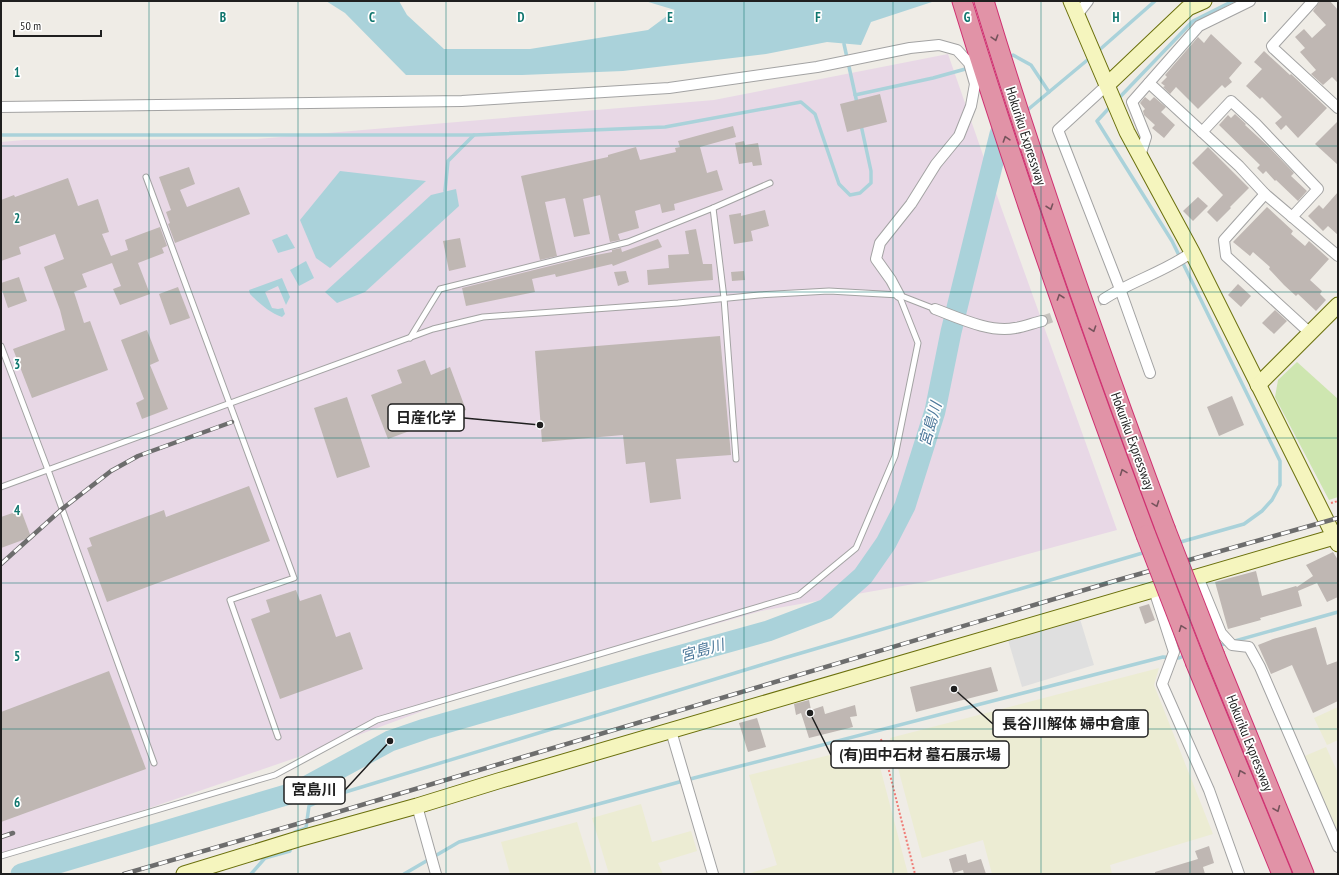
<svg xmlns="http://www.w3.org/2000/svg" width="1339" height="875" viewBox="0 0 1339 875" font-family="'PT Sans Narrow','Noto Sans JP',sans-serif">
<rect width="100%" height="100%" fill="#efece6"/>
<path fill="#e8d8e6" d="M948,54L1001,207L1117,530L925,582L761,611L463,696L310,753L1,859V142L24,140L257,139L714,100Z"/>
<g fill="#ececd3">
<path d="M1159,668L1154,685L1213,834L1110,865L1112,874H992L983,840L922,858L890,738Z"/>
<path d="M1338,707V740L1327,745L1314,718Z"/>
<path d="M874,744L908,874H747L777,865L749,775Z"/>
<path d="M1326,747L1338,773V840L1300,758Z"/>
<path d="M641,804L652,842L691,831L697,851L658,863L663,874H609L592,818Z"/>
<path d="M577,822L593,874H510L501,842Z"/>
</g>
<path fill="#cee6b0" d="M1297,362L1338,399V497L1329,500L1275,397L1278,380Z"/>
<path fill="#dfdfdf" d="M1080,619L1094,665L1022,687L1008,640Z"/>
<g fill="#aad2da">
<path d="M326,1H399L407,15L444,49H530L648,30L675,10L645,1H935L871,22L861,45L827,42L766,54L623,71L522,75H406L345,13Z"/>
<path d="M340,171L426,181L330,268L316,258L300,220Z"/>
<path d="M456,189L459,206L365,292L337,303L325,292L431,195Z"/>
<path d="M287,234L295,248L278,253L272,240Z"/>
<path d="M306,261L314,278L299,286L290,270Z"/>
<path d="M282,278L290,297L286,305L278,286L265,292L272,308L278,309L283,308L285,314L282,317C270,313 259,303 250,294L249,290Z"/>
</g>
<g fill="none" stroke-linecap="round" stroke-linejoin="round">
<g stroke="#aad2da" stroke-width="3.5">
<path d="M844,44L857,103"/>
<path d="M1097,52L1155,1"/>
<path d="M1008,57L1013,55L1031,65L1049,92"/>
<path d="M855,95L933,78L969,68"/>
<path d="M1117,100L1193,21L1233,1"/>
<path d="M1111,106L1097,121L1172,241L1280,461V485L1272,500L1262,511L1244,524L1177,543"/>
<path d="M1025,112L1091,57"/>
<path d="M1,135H474L665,127L801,102L815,114L839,184L850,195L860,193L871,183V171L861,125"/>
<path d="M445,191L448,161L474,135"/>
<path d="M1217,646L1338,612"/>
<path d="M295,834V832L306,828L309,806L329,797L784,658L1146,552"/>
<path d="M251,874L265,858L290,851L291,846"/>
<path d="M404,874L459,842L694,778L1163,657L1179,658L1186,655"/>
</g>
<path stroke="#aad2da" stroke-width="21" d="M21,874L296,792L390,741L425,729L646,665L768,631L826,609L863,576L886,543L905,506L935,411L951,332L1000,134"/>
</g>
<g fill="#bfb7b3">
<path d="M1320,1H1330L1338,10V83L1332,77L1323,85L1311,74L1316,70L1300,52L1305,48L1295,37L1304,29L1312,38L1326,25L1313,11Z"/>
<path d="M1211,34L1242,63L1229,78L1232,82L1225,88L1222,85L1198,109L1176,87L1170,94L1163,87L1165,86L1161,83L1167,77L1165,75L1198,37L1204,43Z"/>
<path d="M1264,51L1290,75L1291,74L1327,108L1298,138L1286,125L1281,130L1275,123L1282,117L1262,97L1260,99L1246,86L1262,69L1254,62Z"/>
<path d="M880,94L887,122L847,132L840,104Z"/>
<path d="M1145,97L1150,101L1154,97L1161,103L1166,107L1161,112L1175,125L1164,138L1152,128L1155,125L1144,115L1143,111L1145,109L1140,103Z"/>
<path d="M1235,114L1246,124L1245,125L1269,147L1294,173L1291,176L1307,191L1298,201L1276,180L1275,181L1266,171L1263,174L1257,168L1260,165L1219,125L1228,115L1231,118Z"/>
<path d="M1338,121V165L1315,144Z"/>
<path d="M733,126L736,137L700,147L707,173L717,170L723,190L674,204L675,210L662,213L660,204L635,211L639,228L618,234L620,240L610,242L600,195L583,199L590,234L574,237L565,198L545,202L557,256L540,260L521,176L608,157V155L636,147L640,160L676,152L675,148L680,147L678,141Z"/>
<path d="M744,141L745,145L758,143L762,165L753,166L752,162L739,164L735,143Z"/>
<path d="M1208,147L1249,188L1230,207L1231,208L1217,222L1207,212L1223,195L1192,163Z"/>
<path d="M189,167L195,184L180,190L187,207L239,187L250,214L175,243L168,224L170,223L166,212L171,210L159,177Z"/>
<path d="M68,178L78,206L98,199L109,232L102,234L111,256L128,250L125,240L160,227L167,246L162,248L164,253L138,263L150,294L120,305L113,289L121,286L112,263L82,274L87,287L74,292L84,323L90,321L108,370L32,398L13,349L65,330L60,310L44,267L64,259L55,234L19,247L21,254L1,261V200L14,195L15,197Z"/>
<path d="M1338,192V235L1328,226L1323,231L1308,216L1319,205L1323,209Z"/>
<path d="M1198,197L1208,206L1193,221L1183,211Z"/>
<path d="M1267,207L1293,231L1291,234L1305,246L1309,241L1329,259L1310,280L1322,291L1320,294L1326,300L1316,311L1298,294L1296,296L1284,285L1269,269L1270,267L1253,252L1250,256L1233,242Z"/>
<path d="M765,210L769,226L751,231L753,241L734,244L729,215L741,213V216Z"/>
<path d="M696,229L703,264H712L713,280L648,285L647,270L669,268L668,255L689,254L685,231Z"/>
<path d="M460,238L466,267L449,271L443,241Z"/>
<path d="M658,239L662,247L613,266L612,264L556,277L555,274L532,279L535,292L466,306L462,288L586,257L612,252V250L621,248L622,252Z"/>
<path d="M626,271L629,282L618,286L614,272Z"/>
<path d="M744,271L745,280L732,281L731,272Z"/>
<path d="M19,277L27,301L8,308L1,287V283Z"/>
<path d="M1238,284L1251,296L1241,307L1228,295Z"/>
<path d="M178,287L190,318L170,325L159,294Z"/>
<path d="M1275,310L1287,321L1274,334L1262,323Z"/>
<path d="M147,330L159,361L150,365L168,409L142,419L136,403L144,399L121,340Z"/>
<path d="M720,336L731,455L676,459L681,499L650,503L645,462L626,464L623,435L542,442L535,351Z"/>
<path d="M425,360L431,375L450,367L466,410L388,439L371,395L402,383L397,370Z"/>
<path d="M1232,396L1244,425L1219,436L1207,407Z"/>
<path d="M347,397L370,467L337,478L314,408Z"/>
<path d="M249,486L270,541L107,602L87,548L92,546L89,538L164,510L166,517Z"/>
<path d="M21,510L31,537L1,548V517Z"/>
<path d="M1333,552L1338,560V597L1327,602L1317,583L1298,591L1302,606L1260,618L1261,620L1228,629L1215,582L1256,571L1262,596L1296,586L1297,587L1313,576L1306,565Z"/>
<path d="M296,590L300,601L321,594L336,637L350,632L363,669L280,699L251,619L270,612L266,600Z"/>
<path d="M1149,604L1155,620L1145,624L1139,607Z"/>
<path d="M1316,627L1327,665L1338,661V701L1313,713L1292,665L1271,674L1258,645L1273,639Z"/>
<path d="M991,667L998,691L916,712L910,687Z"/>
<path d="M109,671L146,769L1,822V712Z"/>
<path d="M809,700L811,710L823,706L825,714L855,705L857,716L850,717L853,727L809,738L801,713L796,715L794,704Z"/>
<path d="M757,718L766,747L748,752L739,723Z"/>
<path d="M1209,846L1214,863L1203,867L1205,874H1155V872L1198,859L1195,851Z"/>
<path d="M966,854L968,863L981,859L986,874H964L963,870L953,873L949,859Z"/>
</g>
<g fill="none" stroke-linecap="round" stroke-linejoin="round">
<path stroke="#c5c3be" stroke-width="10" stroke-dasharray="10 5" stroke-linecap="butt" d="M1042,321L1104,299"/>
<defs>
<g id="lane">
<path d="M146,177L294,578L230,600L278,737"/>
<path d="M713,208L724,298L736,459"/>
<path d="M410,338L440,289L628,242L713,208L770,183"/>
<path d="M1,346L48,470L154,763"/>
<path d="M1,487L433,329L483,317L678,303L759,295L829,291L899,295L935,309"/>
<path d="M1,856L275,775L377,720L799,595L856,548L895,456L918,343L899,295"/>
</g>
<g id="street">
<path d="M1313,1L1272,46L1273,48L1338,108"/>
<path d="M1077,15L1088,1"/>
<path d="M1149,83L1239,166L1265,194L1338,256"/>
<path d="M1107,85L1058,130L1120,289L1150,373"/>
<path d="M1,107L462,101L669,88L817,67L910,48L939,45L957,50L969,63L975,84L971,106L959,136L936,164L911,204L880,243L876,259L891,280L899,295"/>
<path d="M1202,132L1231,101L1256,124L1318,189L1292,217"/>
<path d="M1140,156L1146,137L1132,102L1199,26L1250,1"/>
<path d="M1265,194L1224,240L1226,256L1310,333"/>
<path d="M1104,299C1131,281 1165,272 1192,252"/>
<path d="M935,309C959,318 990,333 1015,328C1024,327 1033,323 1042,321"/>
<path d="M1198,577L1221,633L1232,645L1249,647L1260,667L1338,847"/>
<path d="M1154,590L1174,652L1162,684L1209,790L1239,874"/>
<path d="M671,731L713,874"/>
<path d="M417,806L436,874"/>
</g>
<g id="secondary">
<path d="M1071,1L1127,132L1192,252L1338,544"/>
<path d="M1107,85L1188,8L1204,1"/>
<path d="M1258,385L1338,305"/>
<path d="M184,874L298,839L417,806L498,781L1334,537"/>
</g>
<g id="highway">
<path d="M962,1C1017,181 1080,359 1146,535"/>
<path d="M984,1C1038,179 1100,354 1165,528"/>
<path d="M1215,656L1304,874"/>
<path d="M1196,664L1282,874"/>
</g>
</defs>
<use href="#lane" stroke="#a3a3a3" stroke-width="7"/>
<use href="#street" stroke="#a3a3a3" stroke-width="12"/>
<use href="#secondary" stroke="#6b700d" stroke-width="17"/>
<use href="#highway" stroke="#cf3171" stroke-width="21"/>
<g stroke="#f07b76" stroke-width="2" stroke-dasharray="2 2" stroke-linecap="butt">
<path d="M1331,503L1338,501"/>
<path d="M881,739L915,874"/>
</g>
<use href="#lane" stroke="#fff" stroke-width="5"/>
<use href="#street" stroke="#fff" stroke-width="10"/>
<use href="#secondary" stroke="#f5f5be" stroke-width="15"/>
<use href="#highway" stroke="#e193a7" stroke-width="19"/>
<defs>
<g id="rail">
<path d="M1,564L62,509L111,471L138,456L232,422"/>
<path d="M1,837L13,833"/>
<path d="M124,874L311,820L1118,580L1338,518"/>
</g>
</defs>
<use href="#rail" stroke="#6d6d6d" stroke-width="4.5"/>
<use href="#rail" stroke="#fff" stroke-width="3" stroke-dasharray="9" stroke-linecap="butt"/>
<defs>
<g id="highway-bridge">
<path d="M1165,528L1215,656"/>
<path d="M1146,535L1196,664"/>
</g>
</defs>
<use href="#highway-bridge" stroke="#cf3171" stroke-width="21" stroke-linecap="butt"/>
<use href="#highway-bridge" stroke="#e193a7" stroke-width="19"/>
</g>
<defs><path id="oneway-chevron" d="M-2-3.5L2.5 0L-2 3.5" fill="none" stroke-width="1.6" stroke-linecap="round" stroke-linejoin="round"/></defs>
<g stroke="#76535c">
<use href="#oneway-chevron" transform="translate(995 38) rotate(73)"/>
<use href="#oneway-chevron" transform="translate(1006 139) rotate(-108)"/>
<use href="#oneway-chevron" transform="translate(1050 207) rotate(71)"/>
<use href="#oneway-chevron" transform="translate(1060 297) rotate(-109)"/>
<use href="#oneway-chevron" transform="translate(1093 329) rotate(71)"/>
<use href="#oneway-chevron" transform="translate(1123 472) rotate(-111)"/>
<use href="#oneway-chevron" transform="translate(1156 504) rotate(70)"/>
<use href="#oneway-chevron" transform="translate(1182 628) rotate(-111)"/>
<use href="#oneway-chevron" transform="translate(1241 773) rotate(-112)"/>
<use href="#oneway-chevron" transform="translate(1277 809) rotate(68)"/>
</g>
<path fill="none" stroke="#0f766e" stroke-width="1" stroke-opacity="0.55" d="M149,1V874M298,1V874M446,1V874M595,1V874M744,1V874M893,1V874M1041,1V874M1190,1V874M1,146H1338M1,292H1338M1,438H1338M1,583H1338M1,729H1338"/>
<g text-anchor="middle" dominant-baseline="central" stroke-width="3.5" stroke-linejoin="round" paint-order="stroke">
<g font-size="14" fill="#1f1f1f" stroke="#fff">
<text transform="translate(1026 136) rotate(72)">Hokuriku Expressway</text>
<text transform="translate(1133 441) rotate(70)">Hokuriku Expressway</text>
<text transform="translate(1250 743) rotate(68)">Hokuriku Expressway</text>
</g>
<g font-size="15" font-style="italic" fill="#4c789a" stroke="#fff">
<text transform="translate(930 424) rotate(-74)">宮島川</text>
<text transform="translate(702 650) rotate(-16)">宮島川</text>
</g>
</g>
<g font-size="13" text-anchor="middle" font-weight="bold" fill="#0f766e" stroke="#fff" stroke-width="3.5" stroke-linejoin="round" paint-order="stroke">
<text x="223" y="22">B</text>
<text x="372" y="22">C</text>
<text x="521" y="22">D</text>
<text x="670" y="22">E</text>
<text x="818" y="22">F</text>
<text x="967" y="22">G</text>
<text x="1116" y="22">H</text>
<text x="1265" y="22">I</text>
<text x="17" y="77">1</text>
<text x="17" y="223">2</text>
<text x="17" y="369">3</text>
<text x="17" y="515">4</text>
<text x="17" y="661">5</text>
<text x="17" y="807">6</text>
</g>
<path fill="none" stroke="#1f1f1f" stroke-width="1.5" d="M540 425L464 418M954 689L993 724M810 713L831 755M390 741L345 790"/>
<g fill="#1f1f1f" stroke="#fff" stroke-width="1.5">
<circle cx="540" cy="425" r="4"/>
<circle cx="954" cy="689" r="4"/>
<circle cx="810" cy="713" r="4"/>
<circle cx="390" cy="741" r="4"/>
</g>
<g fill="#fff" stroke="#1f1f1f" stroke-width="1.5">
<rect x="388" y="404" width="76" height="27" rx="4"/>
<rect x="993" y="710" width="155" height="27" rx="4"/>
<rect x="831" y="741" width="178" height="27" rx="4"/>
<rect x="284" y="777" width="61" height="27" rx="4"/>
</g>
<g font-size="15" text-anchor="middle" font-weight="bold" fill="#1f1f1f">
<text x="426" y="423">日産化学</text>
<text x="1071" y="729">長谷川解体 婦中倉庫</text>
<text x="920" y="760">(有)田中石材 墓石展示場</text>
<text x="314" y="795">宮島川</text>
</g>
<rect width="1339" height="875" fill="none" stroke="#1f1f1f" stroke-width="4"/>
<path d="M14 30v6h87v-6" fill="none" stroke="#1f1f1f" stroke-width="2"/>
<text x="20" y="30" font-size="12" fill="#1f1f1f" stroke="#ffffff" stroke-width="3" paint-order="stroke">50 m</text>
</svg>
